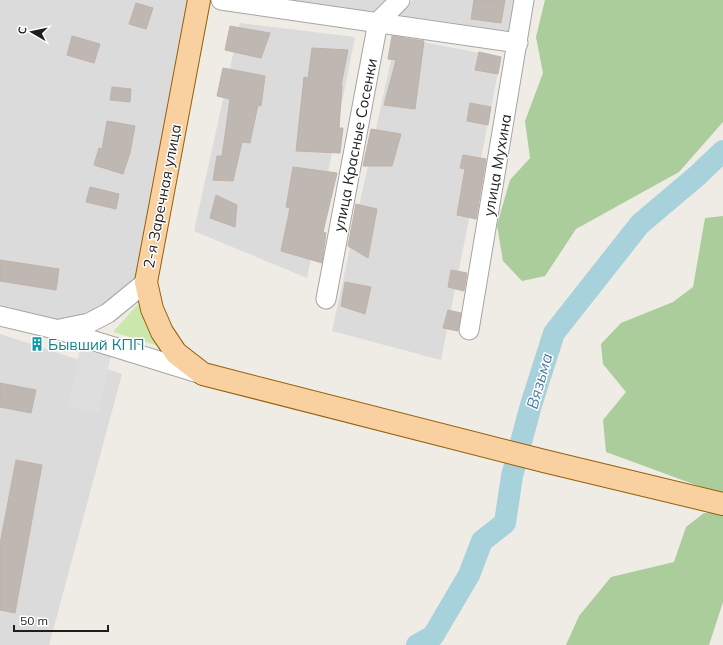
<svg xmlns="http://www.w3.org/2000/svg" width="723" height="645" viewBox="0 0 723 645" font-family="Mulish,sans-serif">
<rect width="100%" height="100%" fill="#efebe5"/>
<g fill="#dcdbdb">
<path d="M0,0H188L137,278L101,315L68,323L0,305Z"/>
<path d="M214,0H385L374,11L213,3Z"/>
<path d="M413,0H514L509,31L399,15Z"/>
<path d="M240,23L355,37L307,278L194,231Z"/>
<path d="M396,37L501,57L441,360L332,331Z"/>
<path d="M0,334L122,374L49,645H0Z"/>
</g>
<path fill="#cbe7ac" d="M138,304L162,347L113,332Z"/>
<g fill="#abcd9b">
<path d="M545,0H723V122L679,172L576,229L545,276L522,281L503,261L497,225L510,180L530,158L525,121L543,73L536,37Z"/>
<path d="M723,216V495L606,452L603,420L626,392L603,364L601,344L621,323L673,302L693,287L705,218Z"/>
<path d="M704,513H723V602L709,645H566L579,616L611,577L674,562L686,527Z"/>
</g>
<path fill="#dedede" d="M80,348L111,354L99,413L68,407Z"/>
<g fill="none" stroke-linecap="round" stroke-linejoin="round">
<path stroke="#a7d1db" stroke-width="22" d="M417,645L433,636L469,575L482,541L505,523L512,476L531,405L554,333L640,224L698,175L723,151"/>
</g>
<g fill="#bfb7b1" stroke="#c0b2a8">
<path d="M474,0H505L501,23L471,19Z"/>
<path d="M136,3L153,8L146,29L129,24Z"/>
<path d="M230,26L270,33L261,58L225,50Z"/>
<path d="M72,36L100,44L94,63L67,55Z"/>
<path d="M392,36L424,41L415,109L384,105L396,60L388,59Z"/>
<path d="M312,48L348,50L341,86H342L339,128H343L340,153L296,151L304,77L308,78Z"/>
<path d="M479,52L501,57L498,74L475,70Z"/>
<path d="M223,68L265,76L261,106L258,105L250,143L242,142L233,181L213,180L217,156H222L230,99L217,96Z"/>
<path d="M112,87L131,89L130,102L110,100Z"/>
<path d="M470,103L491,107L488,125L467,121Z"/>
<path d="M107,121L135,126L130,153L123,174L94,165L99,148L102,149Z"/>
<path d="M371,129L401,134L392,166H363Z"/>
<path d="M463,155L486,159L476,219L457,215L465,169L460,168Z"/>
<path d="M293,167L337,173L323,232L326,233L322,263L281,251L290,208L286,207Z"/>
<path d="M90,187L119,194L116,209L86,202Z"/>
<path d="M216,195L237,205L235,227L210,218Z"/>
<path d="M356,204L377,209L368,258L348,246Z"/>
<path d="M0,260L59,269L56,290L0,281Z"/>
<path d="M451,270L467,273L464,291L448,287Z"/>
<path d="M345,282L371,287L365,314L341,306Z"/>
<path d="M448,310L461,313L458,331L443,328Z"/>
<path d="M0,383L36,390L31,413L0,407Z"/>
<path d="M16,460L42,465L15,613L0,610V544Z"/>
</g>
<g fill="none" stroke-linecap="round" stroke-linejoin="round">
<defs>
<g id="minor">
<path d="M221,0L518,43"/>
<path d="M326,299L378,22L400,0"/>
<path d="M0,316L59,330L198,373"/>
<path d="M60,329L89,323L108,313L146,282"/>
<path d="M469,330L524,0"/>
</g>
<path id="major" d="M199,0L146,282L152,309L162,332L176,353L203,374L544,461L723,504"/>
</defs>
<use href="#minor" stroke="#a5a5a5" stroke-width="21"/>
<use href="#major" stroke="#946005" stroke-width="24"/>
<use href="#minor" stroke="#fff" stroke-width="19"/>
<use href="#major" stroke="#f9d0a0" stroke-width="22"/>
</g>
<defs>
<symbol id="building-bare" viewBox="-9 -9 18 18"><path d="M-4-6H4V6H1V3H-1V6H-4ZM-2.5-4.3h1.7v1.8h-1.7ZM.8-4.3h1.7v1.8H.8ZM-2.5-1h1.7V.8h-1.7ZM.8-1h1.7V.8H.8Z" fill="#0f9aa8" stroke="#fff" stroke-width="2.5" paint-order="stroke"/></symbol>
</defs>
<g fill-rule="evenodd">
<use href="#building-bare" x="27" y="334" width="20" height="20"/>
</g>
<g text-anchor="middle" dominant-baseline="central" stroke-width="3" stroke-linejoin="round" paint-order="stroke">
<g font-size="15" fill="#1e1e1e" stroke="#fff">
<text transform="translate(355 145) rotate(-79)">улица Красные Сосенки</text>
<text transform="translate(497 165) rotate(-80)">улица Мухина</text>
<text transform="translate(162 196) rotate(-79)">2-я Заречная улица</text>
</g>
<g font-size="15" fill="#0d838f" stroke="#fff" text-anchor="start">
<text x="48" y="344">Бывший КПП</text>
</g>
<g font-size="16" font-style="italic" fill="#4b7aa3" stroke="#fff">
<text transform="translate(539 381) rotate(-74)">Вязьма</text>
</g>
</g>
<g transform="translate(32 32) rotate(279)" stroke="#ffffff" stroke-width="3" paint-order="stroke">
<path d="M0-3L7 15L0 10L-7 15Z" fill="#1e1e1e"/>
<text y="-6" font-size="11" font-weight="bold" text-anchor="middle" fill="#1e1e1e">С</text>
</g>
<path d="M14 625v6h94v-6" fill="none" stroke="#1e1e1e" stroke-width="2"/>
<text x="20" y="625" font-size="12" fill="#1e1e1e" stroke="#ffffff" stroke-width="3" paint-order="stroke">50 m</text>
</svg>
